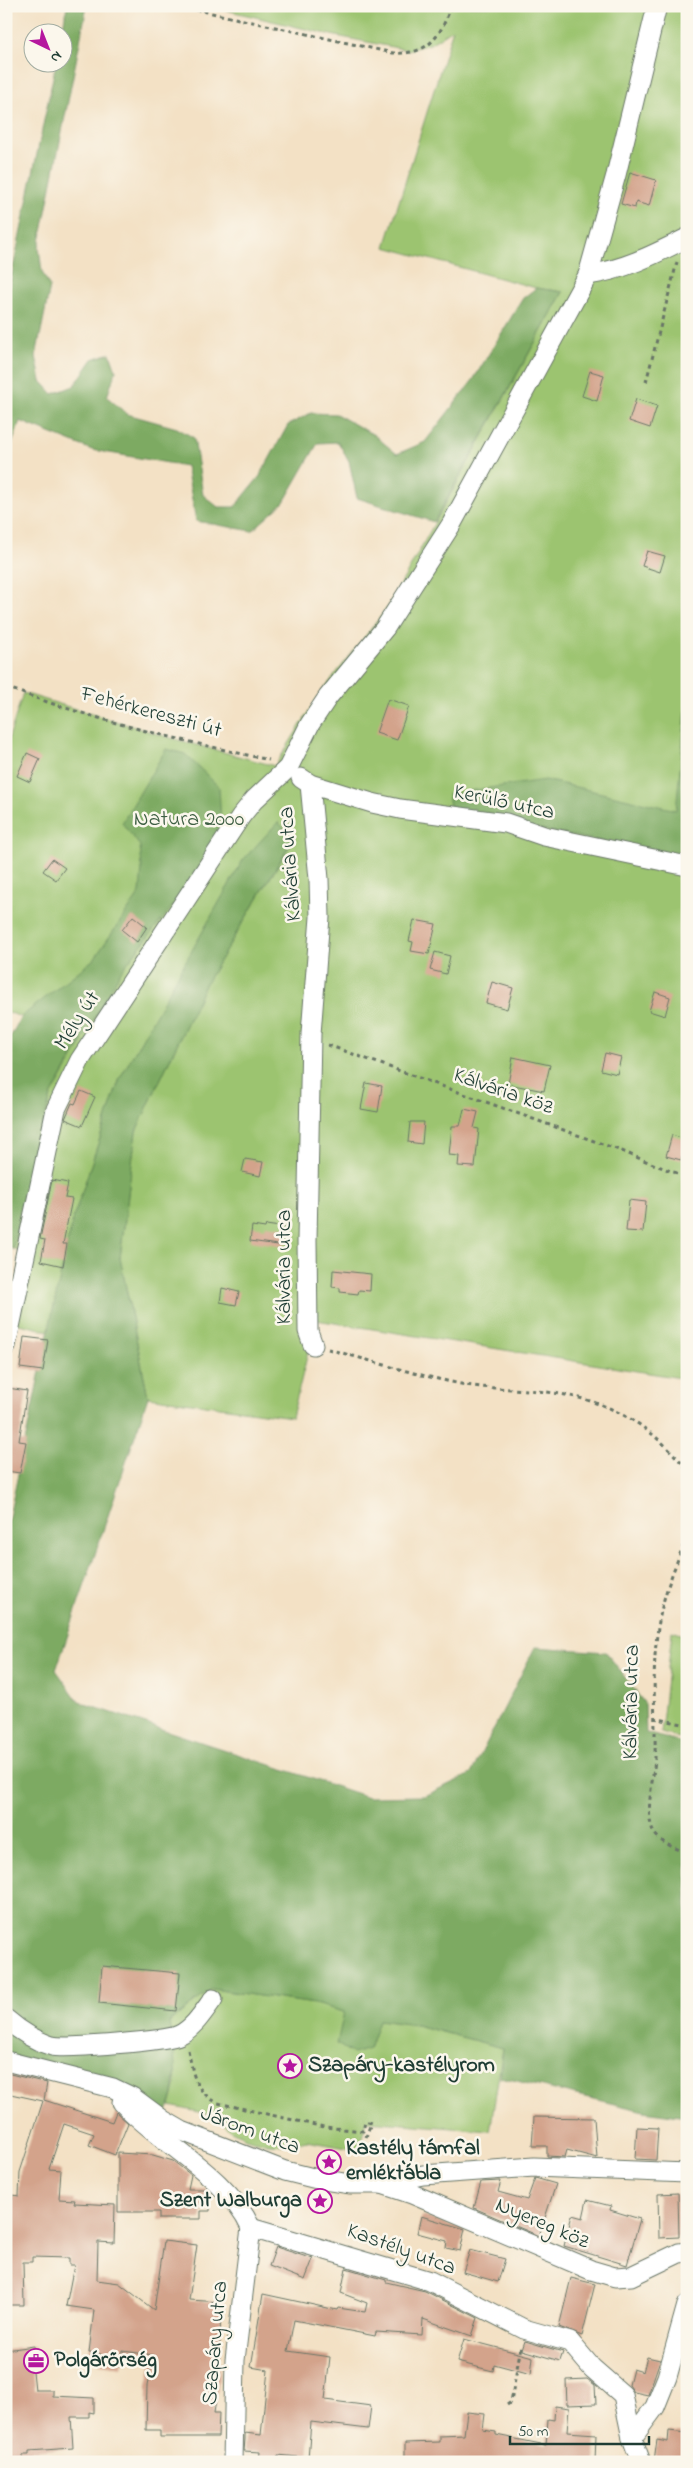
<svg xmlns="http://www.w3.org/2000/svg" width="693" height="2468" viewBox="0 0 693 2468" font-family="'Indie Flower',sans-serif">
<rect width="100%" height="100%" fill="#fbf7ec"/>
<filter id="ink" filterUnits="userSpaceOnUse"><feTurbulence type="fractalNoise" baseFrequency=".02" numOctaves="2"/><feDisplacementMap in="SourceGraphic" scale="10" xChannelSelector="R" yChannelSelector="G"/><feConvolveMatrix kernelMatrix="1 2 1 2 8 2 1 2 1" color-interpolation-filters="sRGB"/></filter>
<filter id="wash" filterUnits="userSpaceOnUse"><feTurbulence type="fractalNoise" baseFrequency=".0096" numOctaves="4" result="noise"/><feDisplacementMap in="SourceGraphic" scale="20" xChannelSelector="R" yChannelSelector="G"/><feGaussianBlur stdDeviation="1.12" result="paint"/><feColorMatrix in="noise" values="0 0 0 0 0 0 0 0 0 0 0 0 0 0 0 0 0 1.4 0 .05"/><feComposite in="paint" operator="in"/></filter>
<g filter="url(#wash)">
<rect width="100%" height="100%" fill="#f3e1c5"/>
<g fill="#9cc46f" stroke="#5e8052" fill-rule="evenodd">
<path d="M209,6H687V1379L316,1320L292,1417L148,1397L120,1258L136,1131L206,983L294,839L278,822L120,1078L73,1219L49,1331L11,1322L25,1251L13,1249L6,1040L28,1020L6,1011V747L23,693L171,738L275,766L320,694L388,607L563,292L536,288L385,247L453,29L430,44L408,50L331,35ZM83,1041L51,1096L26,1183L44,1093Z"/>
<path d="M672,1631L687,1636V1740L661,1733Z"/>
<path d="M212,1989L315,2004L345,2012L338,2044L369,2049L379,2020L416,2025L503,2048L490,2131L367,2121L358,2150L307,2141L286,2145L268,2144L246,2138L229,2130L218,2116L170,2106L176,2084L170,2021Z"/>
</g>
<g fill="#7daa62" stroke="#4e744b">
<path d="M67,6H87L39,247L42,272L50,287L36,356L41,381L53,394L74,386L93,359L110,353L116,370L107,397L127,414L177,428L194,438L203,495L218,507H235L260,476L288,425L311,413L336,414L374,435L397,454L425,442L473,380L523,298L536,288L563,292L434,522L357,498L349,461L338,442L318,443L284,502L252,531L196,521L186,466L92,450L20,421L6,461V302L56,63L62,62V32Z"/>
<path d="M687,699V858L451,812L448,794L545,780L676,810Z"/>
<path d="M166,749L185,754L219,787L221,824L211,854L195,878L121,971L51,1096L24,1190L13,1249H6V1040L12,1034L21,1017L94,959L140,893L142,867L140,846L122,823Z"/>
<path d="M278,822L294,838L206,983L136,1131L120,1258L148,1397L56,1670L79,1702L368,1797L424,1796L471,1774L535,1647L606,1652L645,1704L646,1733L687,1744V2117L644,2111L500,2077L503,2048L416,2025L379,2020L369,2049L353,2054L337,2044L344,2012L315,2004L212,1989L170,2021C174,2060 182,2084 163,2120L132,2097L6,2061V1531L67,1244L73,1219L120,1078L243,860Z"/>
</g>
<g id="blocks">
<g fill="#d3a38b">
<path d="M630,172L656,180L649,206L636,202L635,208L621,204Z"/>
<path d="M590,371L604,375L597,401L582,396Z"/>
<path d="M636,399L657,406L650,428L629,421Z"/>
<path d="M647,551L665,556L660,572L642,566Z"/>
<path d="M388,699L409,706L397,740L376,733Z"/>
<path d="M27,753L40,759L30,782L17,776Z"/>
<path d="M52,859L65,868L56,880L43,871Z"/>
<path d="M133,916L147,927L137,942L122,930Z"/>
<path d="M414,920L436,924L429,954L411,951L413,942L409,941Z"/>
<path d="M435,952L450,956L446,974L430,970Z"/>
<path d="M492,982L513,988L507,1009L486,1003Z"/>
<path d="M655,992L670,997L665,1016L649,1011Z"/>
<path d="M605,1053L621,1057L617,1074L601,1070Z"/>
<path d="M513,1057L550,1065L544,1091L508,1084Z"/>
<path d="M366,1083L382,1086L378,1112L361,1109Z"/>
<path d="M81,1091L95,1097L82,1126L65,1119L72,1103L75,1104Z"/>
<path d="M464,1109L478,1112L474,1128L479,1129L475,1167L458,1166L459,1156L449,1155L452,1126H460Z"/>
<path d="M410,1122H424L422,1144L408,1142Z"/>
<path d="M672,1135L687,1140L681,1160L666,1156Z"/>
<path d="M245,1159L263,1162L260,1176L242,1172Z"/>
<path d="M52,1180L68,1183L65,1198L72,1199L63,1244H67L63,1266L41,1261L45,1240L40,1239Z"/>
<path d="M629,1200L646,1202L643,1232L626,1231Z"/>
<path d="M266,1225L287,1228L285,1246L250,1241L252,1226L265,1228Z"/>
<path d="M333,1270L371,1274L370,1291L359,1290L358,1294L340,1292V1288L332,1287Z"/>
<path d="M222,1288L239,1292L236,1305L220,1302Z"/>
<path d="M24,1337L48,1340L43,1371L20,1368Z"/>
<path d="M8,1388L27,1391L19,1441L26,1442L20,1473L6,1471Z"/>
<path d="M102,1966L180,1973L176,2011L99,2003Z"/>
<path d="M6,2073L47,2083L44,2100L112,2122L116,2112L128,2123L115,2155L89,2145L94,2134L64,2124L49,2169L61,2170L59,2199L75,2200L74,2203L115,2205L114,2243L98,2242L97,2280L119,2283L154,2310L164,2241L197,2245L189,2300L221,2302L219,2379L214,2413H219L218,2437H160V2430H146L147,2386L153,2355L123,2351L121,2367L100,2364L101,2354L89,2353L94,2310L66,2306L74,2265H69V2258L32,2257V2262H23L24,2305H9L6,2216L13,2195L19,2196L20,2172L43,2101L6,2093Z"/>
<path d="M534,2117L594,2118L597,2158L567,2150L565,2157L547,2156V2146H532Z"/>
<path d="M637,2127L658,2128L656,2160L635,2159Z"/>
<path d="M118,2153L153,2155L173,2161L191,2175L188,2189H207L210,2192V2211H201V2219H159V2212H118Z"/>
<path d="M535,2178L556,2184L539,2236L474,2208L481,2182L501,2181L498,2192L527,2200Z"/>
<path d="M678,2193L679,2237L659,2238L658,2194Z"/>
<path d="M587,2200L611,2206L610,2210L640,2219L627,2265L564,2246L572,2215L583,2218Z"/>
<path d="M421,2216L465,2229L460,2251L446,2248L447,2241L417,2233Z"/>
<path d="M276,2247L313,2259L305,2280L269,2266Z"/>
<path d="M470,2250L505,2259L498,2282L463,2272Z"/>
<path d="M346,2268L386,2280V2282L425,2291L478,2318L472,2336L423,2319L422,2335L376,2332L375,2336L294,2320L288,2351L330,2357L325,2400L371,2406L368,2429L311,2422L308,2458L278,2455L277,2462H259L260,2452L244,2451L245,2439V2433L261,2435L268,2370L251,2367L263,2294L337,2310L338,2308L365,2312L367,2303L341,2293Z"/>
<path d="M571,2278L595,2284L582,2336L559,2327Z"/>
<path d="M464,2339L533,2357L531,2374L494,2364L493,2371L457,2362Z"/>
<path d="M525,2341L563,2352L560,2361L522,2350Z"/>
<path d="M34,2346L36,2361L32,2362L35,2390H53V2396L94,2398V2413L89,2412V2417H71L73,2448L29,2451V2455H23V2462H6V2350Z"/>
<path d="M647,2357L660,2360L648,2395L634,2392L629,2385L633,2369L643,2372Z"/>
<path d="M587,2379L595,2385L596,2404L567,2405L566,2380Z"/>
<path d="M555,2406L569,2408L567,2432L596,2434L595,2462H405V2443L440,2442V2436L464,2435L467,2412L485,2414L483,2430L496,2432V2435L546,2445L548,2419L554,2420Z"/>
<path d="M669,2431L687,2433L686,2462H654L657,2440L668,2442Z"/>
</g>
</g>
</g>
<g filter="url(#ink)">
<use href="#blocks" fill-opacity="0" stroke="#697667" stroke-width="1"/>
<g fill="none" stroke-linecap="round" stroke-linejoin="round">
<defs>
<g id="minor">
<path d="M588,275C624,270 655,254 687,238"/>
<path d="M301,778L310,784L372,803L400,809L506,823L544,836L687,866"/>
<path d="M310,784L319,879L320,917L311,1034L307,1240L308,1331L313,1345"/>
<path d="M6,1346L56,1109L80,1060L241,816L254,800L288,768L310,724L328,697L385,628L451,525L588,275L616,175L657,6"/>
<path d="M6,2019C20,2031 35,2041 52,2046C65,2049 167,2041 179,2035C194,2028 204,2011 213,1999"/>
<path d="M6,2061L113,2088L132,2097L163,2120L182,2131L285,2171L317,2179L351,2184H380L423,2175L534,2167L687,2173"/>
<path d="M122,2102C161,2145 226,2174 251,2228"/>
<path d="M382,2184L412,2194L591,2270L615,2277L631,2276L679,2253L687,2252"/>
<path d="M251,2228L430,2281L524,2329L570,2342L592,2368L623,2395L632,2438L641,2462"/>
<path d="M632,2438L655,2407L667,2377L687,2305"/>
<path d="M233,2462L235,2360L251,2228"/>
</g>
</defs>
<use href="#minor" stroke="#697667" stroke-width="21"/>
<g stroke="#697667" stroke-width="3" stroke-dasharray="4 4" stroke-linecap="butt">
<path d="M180,6L393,53C428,55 440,38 451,6"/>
<path d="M646,382L677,262"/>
<path d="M6,687C91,720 181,740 269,760"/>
<path d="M328,1045L619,1150L673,1172L687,1175"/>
<path d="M328,1349C372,1361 416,1375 461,1384C485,1389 512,1388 537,1391C602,1397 645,1419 687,1469"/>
<path d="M687,1537C675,1566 662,1597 658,1628C651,1672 656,1715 655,1758C654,1778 643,1817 655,1834C662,1844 676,1848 687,1853"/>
<path d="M654,1718L687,1725"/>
<path d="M188,2050C194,2075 193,2090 218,2103L324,2127L363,2131L365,2121L371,2123L366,2137"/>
<path d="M507,2405L511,2402L521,2346"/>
</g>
<use href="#minor" stroke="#fff" stroke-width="19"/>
</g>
</g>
<defs>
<symbol id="sight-ring" viewBox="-11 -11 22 22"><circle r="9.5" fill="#fbf7ec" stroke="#b5179e" stroke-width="1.5"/><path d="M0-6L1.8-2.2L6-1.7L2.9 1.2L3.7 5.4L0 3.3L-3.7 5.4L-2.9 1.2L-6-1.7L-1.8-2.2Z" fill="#b5179e"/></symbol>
<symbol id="office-ring" viewBox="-11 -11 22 22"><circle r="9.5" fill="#fbf7ec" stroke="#b5179e" stroke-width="1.5"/><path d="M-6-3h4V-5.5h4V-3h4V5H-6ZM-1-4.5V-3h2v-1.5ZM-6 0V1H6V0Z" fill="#b5179e"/></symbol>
</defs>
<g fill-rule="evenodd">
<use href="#sight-ring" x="276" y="2052" width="28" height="28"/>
<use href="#sight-ring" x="315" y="2148" width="28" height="28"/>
<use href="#sight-ring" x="306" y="2187" width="28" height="28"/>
<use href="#office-ring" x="22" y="2347" width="28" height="28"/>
</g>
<g text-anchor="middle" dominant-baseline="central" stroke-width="5" stroke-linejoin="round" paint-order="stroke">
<g font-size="22" fill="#1f3d34" stroke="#fbf7ec">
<text transform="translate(151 713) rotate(15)">Fehérkereszti út</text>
<text transform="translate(504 803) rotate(12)">Kerülő utca</text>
<text transform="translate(291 864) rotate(-94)">Kálvária utca</text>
<text transform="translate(78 1021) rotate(-57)">Mély út</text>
<text transform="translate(503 1092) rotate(19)">Kálvária köz</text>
<text transform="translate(285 1267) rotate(-90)">Kálvária utca</text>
<text transform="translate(632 1702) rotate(-89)">Kálvária utca</text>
<text transform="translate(250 2131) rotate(20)">Járom utca</text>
<text transform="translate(542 2224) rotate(23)">Nyereg köz</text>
<text transform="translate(401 2250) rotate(20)">Kastély utca</text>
<text transform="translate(216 2343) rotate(-85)">Szapáry utca</text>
</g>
<g font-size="22" fill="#3e5f43" stroke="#fbf7ec">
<text x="189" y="820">Natura 2000</text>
</g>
<g font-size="22" font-weight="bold" fill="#1f3d34" stroke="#fbf7ec" text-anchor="start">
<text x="308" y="2066">Szapáry-kastélyrom</text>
<text x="346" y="2149">Kastély támfal<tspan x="346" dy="25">emléktábla</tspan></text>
<text x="302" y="2201" text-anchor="end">Szent Walburga</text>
<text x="54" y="2361">Polgárőrség</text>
</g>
</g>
<rect width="693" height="2468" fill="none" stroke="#fbf7ec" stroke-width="25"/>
<g transform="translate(48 48) rotate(137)"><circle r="24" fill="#fbf7ec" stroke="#a3ada2"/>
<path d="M0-4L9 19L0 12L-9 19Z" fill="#b5179e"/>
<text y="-8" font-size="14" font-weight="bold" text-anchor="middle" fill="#1f3d34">N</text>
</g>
<path d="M510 2436v8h139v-8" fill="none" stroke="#1f3d34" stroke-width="2.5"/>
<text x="518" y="2436" font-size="15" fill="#1f3d34" stroke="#fbf7ec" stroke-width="4" paint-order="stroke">50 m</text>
</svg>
